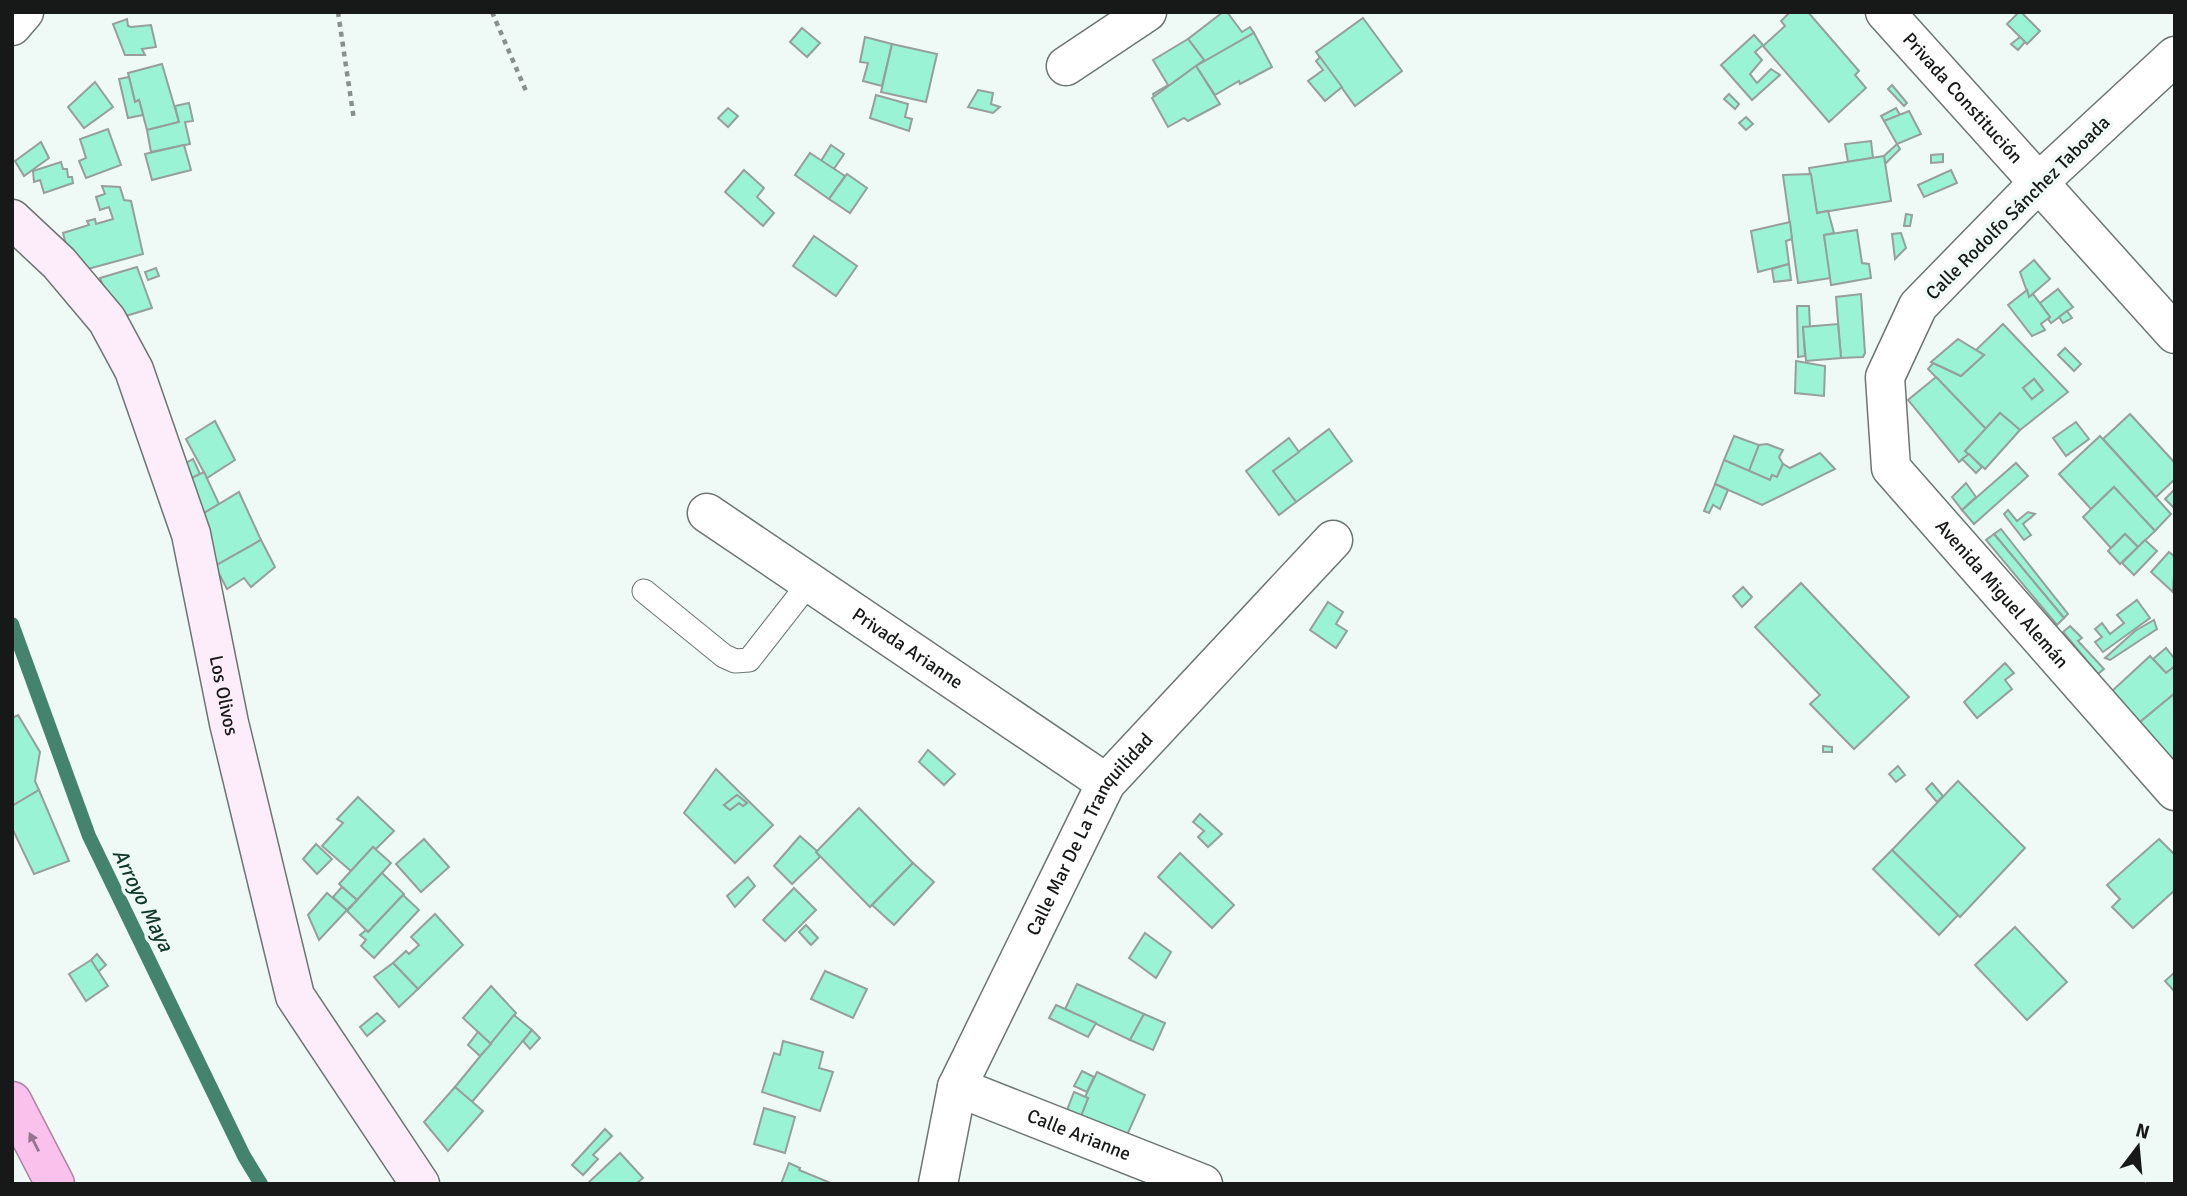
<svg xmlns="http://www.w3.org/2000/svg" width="2187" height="1196" viewBox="0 0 2187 1196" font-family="Signika,sans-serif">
<rect width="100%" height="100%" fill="#eff9f5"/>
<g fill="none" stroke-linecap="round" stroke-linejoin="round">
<path stroke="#44846f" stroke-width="14" d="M12,624L89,836L244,1156L261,1184"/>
</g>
<g fill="#99f3d4" stroke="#969f9b" stroke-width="2" fill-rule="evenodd">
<path d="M1223,12H1227L1242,32L1250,27L1254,33L1205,61L1188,39Z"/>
<path d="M1790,12H1808L1859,71L1855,75L1866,88L1829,122L1763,46L1785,26L1781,21Z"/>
<path d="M2019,12H2021L2040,31L2027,44L2007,24Z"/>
<path d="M1363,18L1402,71L1355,106L1316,52Z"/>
<path d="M127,19L128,26L131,27L151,25L156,47L142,49L145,55H125L113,24Z"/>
<path d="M802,28L820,43L807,57L790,42Z"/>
<path d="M1254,33L1272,67L1240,84L1239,81L1215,95L1196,66Z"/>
<path d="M1754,35L1763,45L1755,52L1762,60L1750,74L1757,83L1771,69L1780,75L1752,100L1721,65Z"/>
<path d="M865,37L892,44L882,86L863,81L868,63L860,62Z"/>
<path d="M2020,37L2025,42L2018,50L2011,44Z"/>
<path d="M1188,39L1204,60L1154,97L1153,94L1168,85L1153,60Z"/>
<path d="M892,44L937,54L926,102L881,92Z"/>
<path d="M1320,57L1342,87L1325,101L1308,81L1323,70L1316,61Z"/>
<path d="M162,64L179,122L147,130L139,100L135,102L128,73Z"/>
<path d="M1196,66L1220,104L1188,121L1184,118L1168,127L1152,98Z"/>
<path d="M129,77L135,102L139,100L143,115L128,118L119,79Z"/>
<path d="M95,82L113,107L84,128L68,107Z"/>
<path d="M1892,85L1907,103L1904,106L1888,89Z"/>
<path d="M978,90L993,93L991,104L1000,107L993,113L968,107Z"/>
<path d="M1729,94L1739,104L1735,109L1724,99Z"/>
<path d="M876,95L908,104L905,117L912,119L909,131L870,118Z"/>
<path d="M189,103L193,121L185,122L190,144L151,152L147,130L179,122L175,106Z"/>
<path d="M728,108L738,116L728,127L718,118Z"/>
<path d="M1896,108L1900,115L1884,121L1881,116Z"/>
<path d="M1909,111L1921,134L1897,144L1884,121Z"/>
<path d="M1746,117L1753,124L1746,130L1739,123Z"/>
<path d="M108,129L121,165L86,178L79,161L86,158L80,139Z"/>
<path d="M1871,141L1873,158L1848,162L1845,144Z"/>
<path d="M41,142L49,158L24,176L15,161Z"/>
<path d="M1897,144L1900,149L1885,164L1884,156Z"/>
<path d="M184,145L191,170L152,180L145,154Z"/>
<path d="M831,145L844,154L834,169L821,161Z"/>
<path d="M810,153L845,176L829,199L795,175Z"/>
<path d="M1943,154V162L1931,163V155Z"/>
<path d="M1884,156L1891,201L1817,213L1809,168Z"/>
<path d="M61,162L63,169H67L68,177H72L73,183L44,193L40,180L34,182L33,171Z"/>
<path d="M744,170L764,188L757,197L774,213L763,226L725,192Z"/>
<path d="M1951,170L1957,183L1924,197L1918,185Z"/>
<path d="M847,174L867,188L850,213L829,199Z"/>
<path d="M1811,174L1817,213L1828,211L1834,233L1824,235L1831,278L1798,283L1783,175Z"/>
<path d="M102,186L120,187L124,200L131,201L143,254L73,273L63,233L89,225L87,221L95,219L96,224L113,219L109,207L100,210L96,197L105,194Z"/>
<path d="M1906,214L1912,215L1910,226H1904Z"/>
<path d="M1790,222L1792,239L1786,241L1789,264L1758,272L1751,231Z"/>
<path d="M1857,230L1862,263L1869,264L1871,278L1831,285L1824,235Z"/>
<path d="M1901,233L1906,248L1895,259L1892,234Z"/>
<path d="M814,236L857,266L836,296L793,266Z"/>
<path d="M2034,260L2050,279L2029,297L2020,272Z"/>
<path d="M1789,264L1791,280L1774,282L1772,269Z"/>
<path d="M137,267L152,308L116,319L100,278Z"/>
<path d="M156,268L159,276L148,280L145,272Z"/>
<path d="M2058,289L2073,307L2051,323L2048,319L2050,317L2040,303Z"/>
<path d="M2027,290L2029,297L2033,294L2050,317L2041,324L2045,330L2032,336L2008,305Z"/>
<path d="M1861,294L1865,353L1863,357L1841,358L1836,297Z"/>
<path d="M1797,306H1809L1810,327H1803L1805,356L1798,357Z"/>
<path d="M2067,311L2072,318L2063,323L2059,317Z"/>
<path d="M1838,324L1841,358L1806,361L1803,327Z"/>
<path d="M2003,324L2068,392L2020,430L2000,413L1986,429L1928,369L1933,363L1961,376L1984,355L1976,350ZM2034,379L2043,390L2032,399L2023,388Z"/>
<path d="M1958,339L1984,355L1961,376L1931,362Z"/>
<path d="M2065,348L2081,364L2074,371L2058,355Z"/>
<path d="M1796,361L1825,366L1824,396L1795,393Z"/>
<path d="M1936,377L1986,429L1965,451L1969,454L1959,462L1908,400Z"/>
<path d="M2034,379L2043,390L2032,399L2023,388Z"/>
<path d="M2000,413L2020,430L1985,469L1965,451Z"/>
<path d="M2130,414L2175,463V479L2156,497L2103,439Z"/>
<path d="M215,421L235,460L207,478L186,439Z"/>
<path d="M2076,422L2089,439L2066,456L2053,438Z"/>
<path d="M1329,429L1352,461L1296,502L1273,471Z"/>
<path d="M1734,436L1759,445L1749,471L1724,460Z"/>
<path d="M2100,436L2171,514L2155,531L2114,487L2091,509L2059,474Z"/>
<path d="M1289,438L1299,452L1273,471L1296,502L1279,515L1246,471Z"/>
<path d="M1767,444L1783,450L1779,457L1783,464L1777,477L1772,475L1770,480L1749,471L1759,445Z"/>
<path d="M1820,453L1835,469L1762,505L1715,484L1724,460L1770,480L1772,475L1777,477L1783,464L1790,468Z"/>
<path d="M1969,454L1982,467L1976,473L1962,459Z"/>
<path d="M193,459L200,474L175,486L169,473Z"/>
<path d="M2016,463L2028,476L1974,524L1962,510Z"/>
<path d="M204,472L219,504L204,513L175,486Z"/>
<path d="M1966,483L1976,497L1962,510L1952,497Z"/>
<path d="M1715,484L1728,490L1720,509L1713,505L1709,513L1704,511Z"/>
<path d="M2114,487L2155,531L2138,547L2125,534L2111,548L2083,517Z"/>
<path d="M2175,489V509L2165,499Z"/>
<path d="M239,492L261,540L215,566L204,513Z"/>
<path d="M2008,510L2017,521L2028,512L2035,514L2023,524L2031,535L2024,540L2004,514Z"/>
<path d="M2001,529L2068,614L2064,618L1994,534Z"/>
<path d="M1994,534L2064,618L2057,625L1986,540Z"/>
<path d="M2125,534L2138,547L2120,564L2108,551Z"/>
<path d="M261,540L275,567L251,587L244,578L227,589L215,566Z"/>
<path d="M2145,540L2157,551L2134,575L2122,563Z"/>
<path d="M2169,552L2175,557L2173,592L2151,572Z"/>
<path d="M1801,583L1909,697L1854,749L1810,704L1820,695L1755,627Z"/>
<path d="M1743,587L1752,597L1742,607L1733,596Z"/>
<path d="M2137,600L2150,618L2103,652L2095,642L2102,637L2095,629L2102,623L2110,634L2124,623L2117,615Z"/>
<path d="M1328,602L1343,612L1336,624L1347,631L1336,648L1310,630Z"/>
<path d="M2154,620L2157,629L2110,660L2105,658L2135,631Z"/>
<path d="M2070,626L2082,638L2078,641L2104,669L2098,674L2063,632Z"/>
<path d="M2166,648L2175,659V666L2166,673L2153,659Z"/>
<path d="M2150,656L2166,673L2175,666V693L2140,722L2112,691Z"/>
<path d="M2005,663L2014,673L2005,680L2012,689L1977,718L1964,702Z"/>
<path d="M2174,694L2175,760L2173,761L2140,722Z"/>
<path d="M18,715L40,752L35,781L39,790L12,806V718Z"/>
<path d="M1823,746L1832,747V752H1823Z"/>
<path d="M928,750L955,774L944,785L919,762Z"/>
<path d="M1898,766L1905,775L1896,782L1889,774Z"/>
<path d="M716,769L773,825L735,863L684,813ZM737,795L747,803L743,806L739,803L730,810L724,805Z"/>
<path d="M1958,781L2025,848L1960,917L1892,850Z"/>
<path d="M1932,783L1943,796L1937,802L1926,789Z"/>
<path d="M39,790L69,861L34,874L12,828V806Z"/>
<path d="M737,795L747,803L743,806L739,803L730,810L724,805Z"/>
<path d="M358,797L394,831L376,849L373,847L351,871L322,846L343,823L337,819Z"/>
<path d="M859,808L913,863L870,907L816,852Z"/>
<path d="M1200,814L1222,834L1208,847L1198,837L1204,831L1193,822Z"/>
<path d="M800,836L817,851L816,852L820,857L792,884L774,866Z"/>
<path d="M424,839L449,867L421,892L396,864Z"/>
<path d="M2159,839L2175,855V890L2133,928L2112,907L2120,899L2107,885Z"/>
<path d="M316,844L332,859L317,874L303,859Z"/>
<path d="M373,847L391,863L357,900L339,884Z"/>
<path d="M1892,850L1958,915L1939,935L1873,869Z"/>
<path d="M1180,853L1234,905L1212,928L1158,877Z"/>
<path d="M913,863L934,882L894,925L872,905Z"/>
<path d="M382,873L404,894L368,932L347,911Z"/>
<path d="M748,877L755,886L735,907L727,896Z"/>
<path d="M342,887L357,900L347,910L333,897Z"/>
<path d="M794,888L816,910L785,941L763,920Z"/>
<path d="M327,893L347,910L319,940L308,915Z"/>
<path d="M403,895L419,910L374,958L361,946L366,940L360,935L366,930L368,932Z"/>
<path d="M435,914L463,945L418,989L393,963L406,951L409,954L419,945L411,937Z"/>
<path d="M806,925L818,938L811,945L799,932Z"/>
<path d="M2015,927L2067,982L2027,1020L1975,965Z"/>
<path d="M1145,933L1171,952L1156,978L1129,958Z"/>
<path d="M97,954L106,965L98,972L91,960Z"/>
<path d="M91,960L108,986L86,1001L69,974Z"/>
<path d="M393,963L418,989L399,1007L374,977Z"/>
<path d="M825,971L867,989L853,1018L811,999Z"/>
<path d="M2175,972V992L2165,981Z"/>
<path d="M1077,984L1144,1014L1130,1040L1065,1009Z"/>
<path d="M491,986L516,1013L491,1044L463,1018Z"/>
<path d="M1056,1005L1096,1023L1088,1037L1049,1018Z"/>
<path d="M377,1013L385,1021L367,1036L360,1027Z"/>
<path d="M1144,1014L1165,1023L1153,1050L1130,1040Z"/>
<path d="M514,1015L532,1030L472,1102L455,1087Z"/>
<path d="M532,1030L540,1038L530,1049L523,1041Z"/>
<path d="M478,1032L491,1044L480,1056L468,1045Z"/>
<path d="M783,1041L823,1052L819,1068L833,1072L820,1111L762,1092L774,1053L780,1055Z"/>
<path d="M1082,1071L1094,1077L1087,1092L1074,1086Z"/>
<path d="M1097,1072L1145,1095L1127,1135L1081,1116L1088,1098L1085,1097Z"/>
<path d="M455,1087L483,1111L448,1151L424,1122Z"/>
<path d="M1074,1092L1088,1098L1081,1116L1067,1110Z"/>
<path d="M764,1108L795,1117L785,1153L754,1144Z"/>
<path d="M605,1129L612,1136L593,1155L598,1159L583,1175L572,1165Z"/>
<path d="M620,1153L643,1178L636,1184H587Z"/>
<path d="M789,1163L800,1168L799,1170L833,1184H781Z"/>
</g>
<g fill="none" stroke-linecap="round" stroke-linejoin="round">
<defs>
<path id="lane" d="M644,591L724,656L735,661L749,660L810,582"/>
<g id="street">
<path id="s1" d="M1885,12L2175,334"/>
<path d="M12,26L24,12"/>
<path id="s2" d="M2175,56L2039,182L1918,306L1885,377L1891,468L2175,791"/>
<path d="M1066,66L1147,12"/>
<path id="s3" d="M707,513L1106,783"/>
<path id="s4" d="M957,1087L1203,1184"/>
<path id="s5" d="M938,1184L957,1087L1106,783L1333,540"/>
</g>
<g id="secondary">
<path id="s6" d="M12,219L59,263L107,320L134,370L191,534L229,723L295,996L420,1184"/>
</g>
<path id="highway" d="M12,1101L55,1184"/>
</defs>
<use href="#lane" stroke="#6c7571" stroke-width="25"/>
<use href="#street" stroke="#6c7571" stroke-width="41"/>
<use href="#secondary" stroke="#6c7571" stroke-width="41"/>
<use href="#highway" stroke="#aa86a2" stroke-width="41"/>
<g stroke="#898f8d" stroke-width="4.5" stroke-dasharray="5 5" stroke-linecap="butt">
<path d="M338,12L354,120"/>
<path d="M492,12L526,91"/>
</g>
<use href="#lane" stroke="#fff" stroke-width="23"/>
<use href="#street" stroke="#fff" stroke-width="38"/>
<use href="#secondary" stroke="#fdecf9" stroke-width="38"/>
<use href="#highway" stroke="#f9c1ec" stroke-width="38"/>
</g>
<defs><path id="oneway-solid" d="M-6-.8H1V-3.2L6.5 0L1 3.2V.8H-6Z" transform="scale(1.75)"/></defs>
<use fill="#93758d" href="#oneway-solid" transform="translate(34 1142) rotate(-117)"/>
<g text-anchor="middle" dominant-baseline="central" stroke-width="7" stroke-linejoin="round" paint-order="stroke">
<g font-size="19" fill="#161918" stroke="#eff9f5">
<text stroke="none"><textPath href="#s1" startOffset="116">Privada Constitución</textPath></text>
<text transform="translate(2018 208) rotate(-45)">Calle Rodolfo Sánchez Taboada</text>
<text stroke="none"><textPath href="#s2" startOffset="696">Avenida Miguel Alemán</textPath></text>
<text stroke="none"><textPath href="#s3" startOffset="242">Privada Arianne</textPath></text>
<text stroke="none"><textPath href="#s6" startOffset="534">Los Olivos</textPath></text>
<text stroke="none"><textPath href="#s5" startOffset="385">Calle Mar De La Tranquilidad</textPath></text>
<text stroke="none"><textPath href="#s4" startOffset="131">Calle Arianne</textPath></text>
</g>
<g font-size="21" font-style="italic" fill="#10392d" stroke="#eff9f5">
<text transform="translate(143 900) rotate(64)">Arroyo Maya</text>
</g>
</g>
<rect width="2187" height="1196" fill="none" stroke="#161918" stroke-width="28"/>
<g transform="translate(2138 1147) rotate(16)" stroke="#eff9f5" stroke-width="5" paint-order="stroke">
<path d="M0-5L12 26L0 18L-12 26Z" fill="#161918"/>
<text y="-10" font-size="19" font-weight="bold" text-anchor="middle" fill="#161918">N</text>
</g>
</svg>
